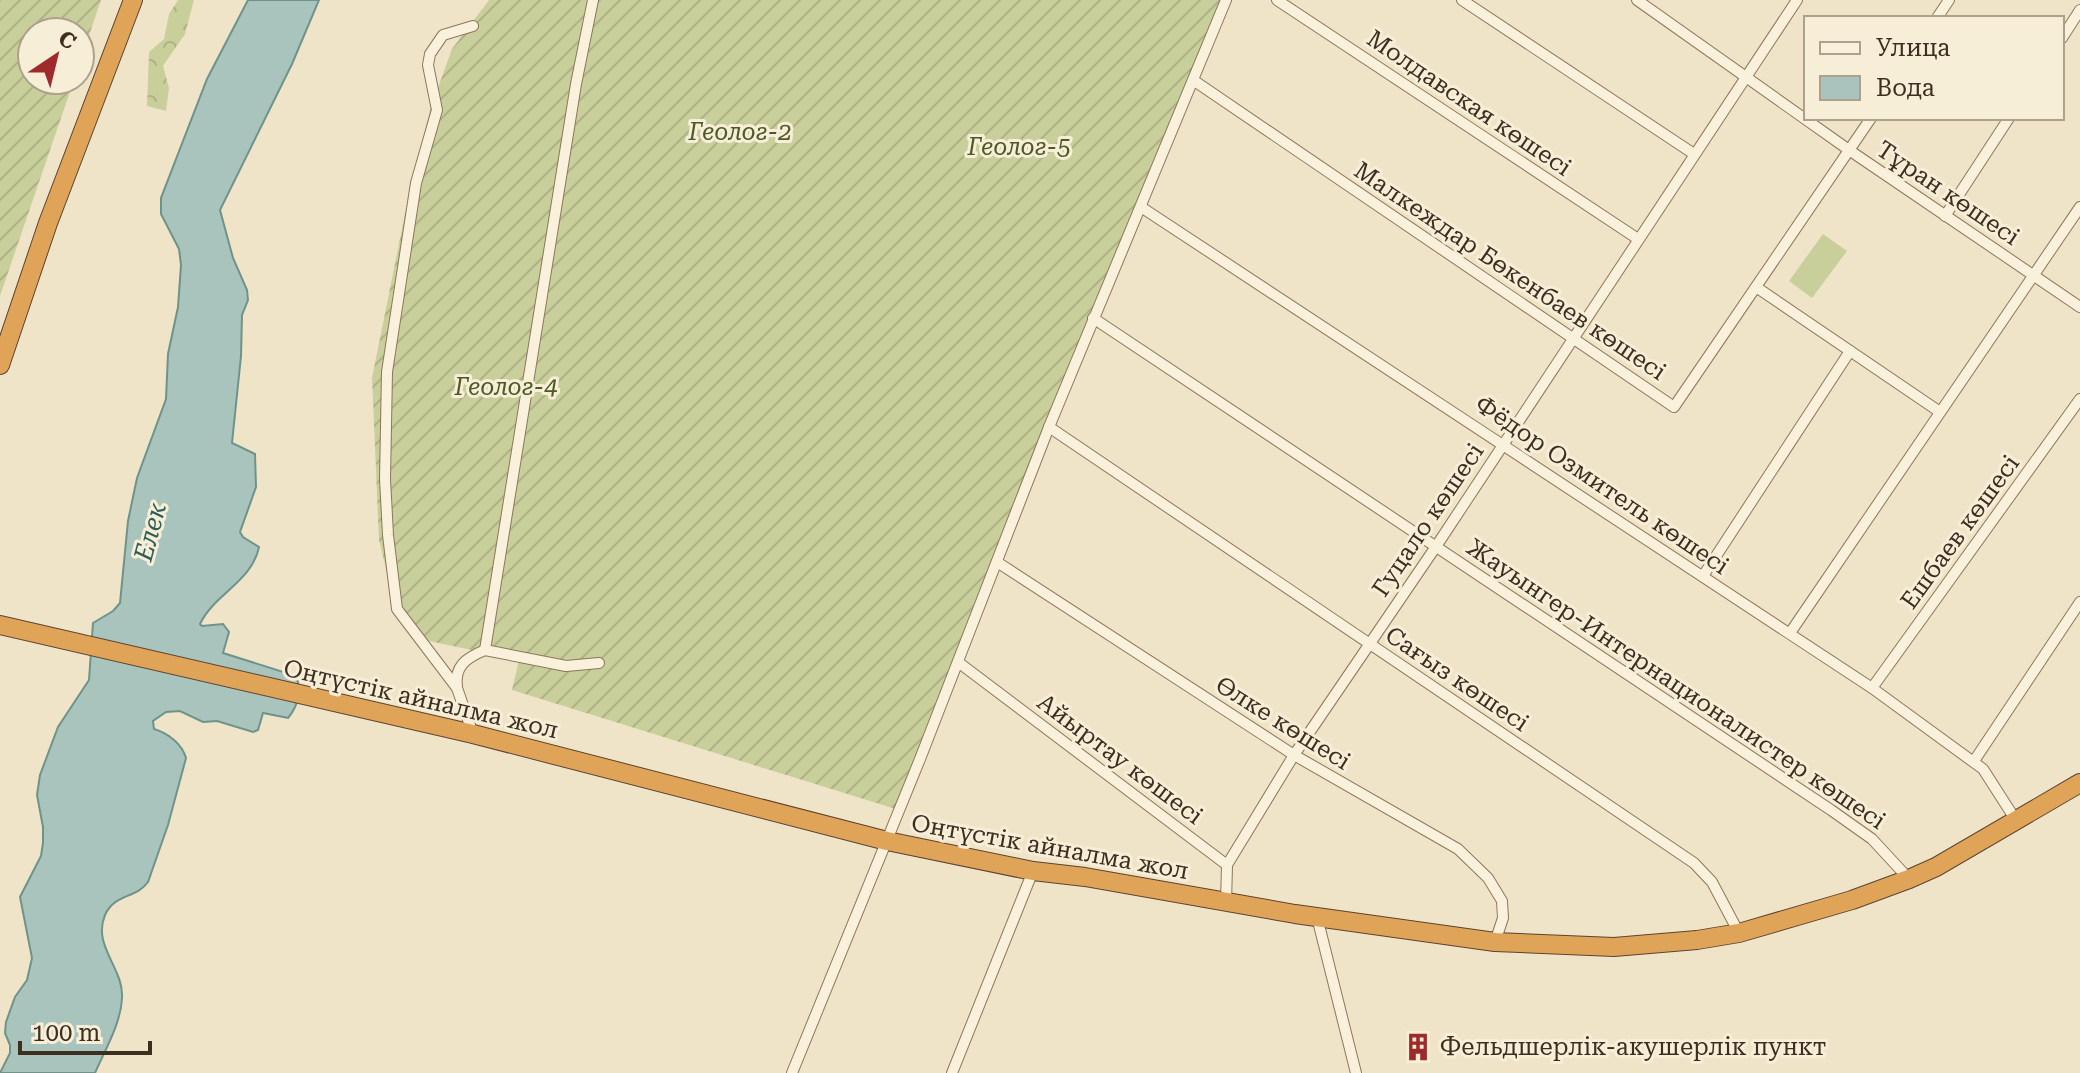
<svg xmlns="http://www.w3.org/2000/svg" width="2080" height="1073" viewBox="0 0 2080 1073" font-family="'Roboto Serif',serif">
<defs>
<pattern id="forest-crowns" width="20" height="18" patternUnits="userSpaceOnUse" patternTransform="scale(2)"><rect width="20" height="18" fill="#c9cf9b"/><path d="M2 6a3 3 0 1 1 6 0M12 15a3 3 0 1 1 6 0" fill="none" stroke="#aeb285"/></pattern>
<pattern id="garden-furrows" width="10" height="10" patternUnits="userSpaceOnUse" patternTransform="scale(2)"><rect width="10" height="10" fill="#c9cf9b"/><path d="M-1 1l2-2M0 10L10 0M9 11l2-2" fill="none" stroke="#aeb285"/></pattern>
</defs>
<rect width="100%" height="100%" fill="#f0e4c8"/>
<path fill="url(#forest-crowns)" d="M178,0H194L185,34L163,66L169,88L166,111L147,106L149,52L164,39L169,14Z"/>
<g fill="url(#garden-furrows)">
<path d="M0,0H101L80,62V32H32V80H74L0,296Z"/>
<path d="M489,0H1226L899,810L512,690L519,660L429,641L396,610L379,540L372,378L408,199L430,110L452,49Z"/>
</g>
<path fill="#c9cf9b" d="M1823,234L1847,251L1812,298L1789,281Z"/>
<path fill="#a9c4bc" stroke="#6f938a" stroke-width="2" d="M248,0H319L292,64L220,210L233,258L247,290L248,300L242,315L241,356L232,443L255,454L256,487L240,532L243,537L259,547C252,582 214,594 200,624L202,626L223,624L229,632L223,653L296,676C302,690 298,706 288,718L263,713L258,730L253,732L217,721L203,722L180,711L166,712L153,721L154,729C168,733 182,744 186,758L168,825L148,882C136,899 115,893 105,915C92,946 124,968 122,998C121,1023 105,1050 95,1073H0L10,1053V1045L5,1033L6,1022L15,997L27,980L32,958L20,897L41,856L43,843V827L37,795L40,775L58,727L89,680L93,623L113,611L120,603L128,521L137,478L166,399L168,354L178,307L181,265L179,249L161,214V198L207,79Z"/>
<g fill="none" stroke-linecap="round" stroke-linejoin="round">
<defs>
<g id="street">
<path d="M593,0L576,84L485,650L566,666L599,663"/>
<path d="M1277,0L1638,239"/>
<path d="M1462,0L1694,154"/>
<path d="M1637,0L1849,150L2080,307"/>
<path d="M1937,18L1949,0"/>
<path d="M473,26L443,35L430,54L428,65L437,110L416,183L387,372L385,479L388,535L397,609L457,688L473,734"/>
<path d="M2062,38L2080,10"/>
<path d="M1193,80L1674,407L1871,118"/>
<path d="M1141,207L1872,688L1983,769L2017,822"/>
<path d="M1945,216L2009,118"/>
<path d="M1756,287L1940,412"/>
<path d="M1093,318L1831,810L1872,839L1909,879"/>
<path d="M1049,427L1694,863L1712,882L1739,933"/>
<path d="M997,562L1294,755L1458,849L1488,878L1502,901L1503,918L1495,942"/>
<path d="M1703,576L1850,351"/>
<path d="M1790,633L2080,207"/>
<path d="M958,662L1227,865L1226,903"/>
<path d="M457,688C454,666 466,658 485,650"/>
<path d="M1872,688L2080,399"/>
<path d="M1974,761L2080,602"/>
<path d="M1227,865L1294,755L1437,545L1797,0"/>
<path d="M1317,917L1356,1073"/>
<path d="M792,1073L920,759L1049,427L1226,0"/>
<path d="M952,1073L1033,871"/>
</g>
<g id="highway">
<path d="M0,365L48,223L133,0"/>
<path d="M0,625L473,734L887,841L1033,871L1085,877L1295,914L1495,942L1614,947L1697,940L1739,933L1852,900L1909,879L1936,867L2080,783"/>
</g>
</defs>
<use href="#street" stroke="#8d765c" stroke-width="12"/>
<use href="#highway" stroke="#5b4430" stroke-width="20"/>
<use href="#street" stroke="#faf1dc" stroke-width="10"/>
<use href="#highway" stroke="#e0a458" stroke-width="18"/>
</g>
<defs>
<symbol id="building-bare" viewBox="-9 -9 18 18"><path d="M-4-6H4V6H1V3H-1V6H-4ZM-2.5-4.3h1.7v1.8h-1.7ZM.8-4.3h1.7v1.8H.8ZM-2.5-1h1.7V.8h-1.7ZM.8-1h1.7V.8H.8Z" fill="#9e2a2b" stroke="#f7eed8" stroke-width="2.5" paint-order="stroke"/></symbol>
</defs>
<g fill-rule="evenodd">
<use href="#building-bare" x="1398" y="1027" width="40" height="40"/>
</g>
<g text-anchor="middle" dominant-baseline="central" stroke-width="6" stroke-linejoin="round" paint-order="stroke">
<g font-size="24" fill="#3d2e20" stroke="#f7eed8">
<text transform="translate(1469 103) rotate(34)">Молдавская көшесі</text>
<text transform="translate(1948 193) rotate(34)">Тұран көшесі</text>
<text transform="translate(1510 271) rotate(34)">Малкеждар Бөкенбаев көшесі</text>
<text transform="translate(1602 485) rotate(34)">Фёдор Озмитель көшесі</text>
<text transform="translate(1428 520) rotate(-56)">Гуцало көшесі</text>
<text transform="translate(1960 532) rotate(-54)">Ешбаев көшесі</text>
<text transform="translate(1457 679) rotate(34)">Сағыз көшесі</text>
<text transform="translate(1676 684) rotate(34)">Жауынгер-Интернационалистер көшесі</text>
<text transform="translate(421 699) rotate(13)">Оңтүстік айналма жол</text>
<text transform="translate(1283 723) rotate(32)">Өлке көшесі</text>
<text transform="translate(1120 759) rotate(37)">Айыртау көшесі</text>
<text transform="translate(1050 847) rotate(10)">Оңтүстік айналма жол</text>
</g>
<g font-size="24" font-style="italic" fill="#4d5a26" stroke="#f7eed8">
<text x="740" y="132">Геолог-2</text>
<text x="1019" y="147">Геолог-5</text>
<text x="506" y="387">Геолог-4</text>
</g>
<g font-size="24" fill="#3d2e20" stroke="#f7eed8" text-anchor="start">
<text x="1440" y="1047">Фельдшерлік-акушерлік пункт</text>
</g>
<g font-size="26" font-style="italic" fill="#2f5d5a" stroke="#f7eed8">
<text transform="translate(150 532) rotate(-75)">Елек</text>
</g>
</g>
<rect x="1804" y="16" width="260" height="104" fill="#f7eed8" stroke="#ada18e" stroke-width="2"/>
<rect x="1820" y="42" width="40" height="12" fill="#faf1dc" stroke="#ada18e" stroke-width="2"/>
<text x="1876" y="56" font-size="24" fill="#3d2e20">Улица</text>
<rect x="1820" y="76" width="40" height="24" fill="#a9c4bc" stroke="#ada18e" stroke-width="2"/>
<text x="1876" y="96" font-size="24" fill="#3d2e20">Вода</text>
<g transform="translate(56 56) rotate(35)"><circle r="38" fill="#f7eed8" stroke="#ada18e" stroke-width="2"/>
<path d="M0-6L14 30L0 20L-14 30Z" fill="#9e2a2b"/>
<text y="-12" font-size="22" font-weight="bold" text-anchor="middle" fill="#3d2e20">С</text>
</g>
<path d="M20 1041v12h130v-12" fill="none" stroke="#3d2e20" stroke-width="4"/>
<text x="32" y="1041" font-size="24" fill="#3d2e20" stroke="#f7eed8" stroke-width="6" paint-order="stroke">100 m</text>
</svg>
